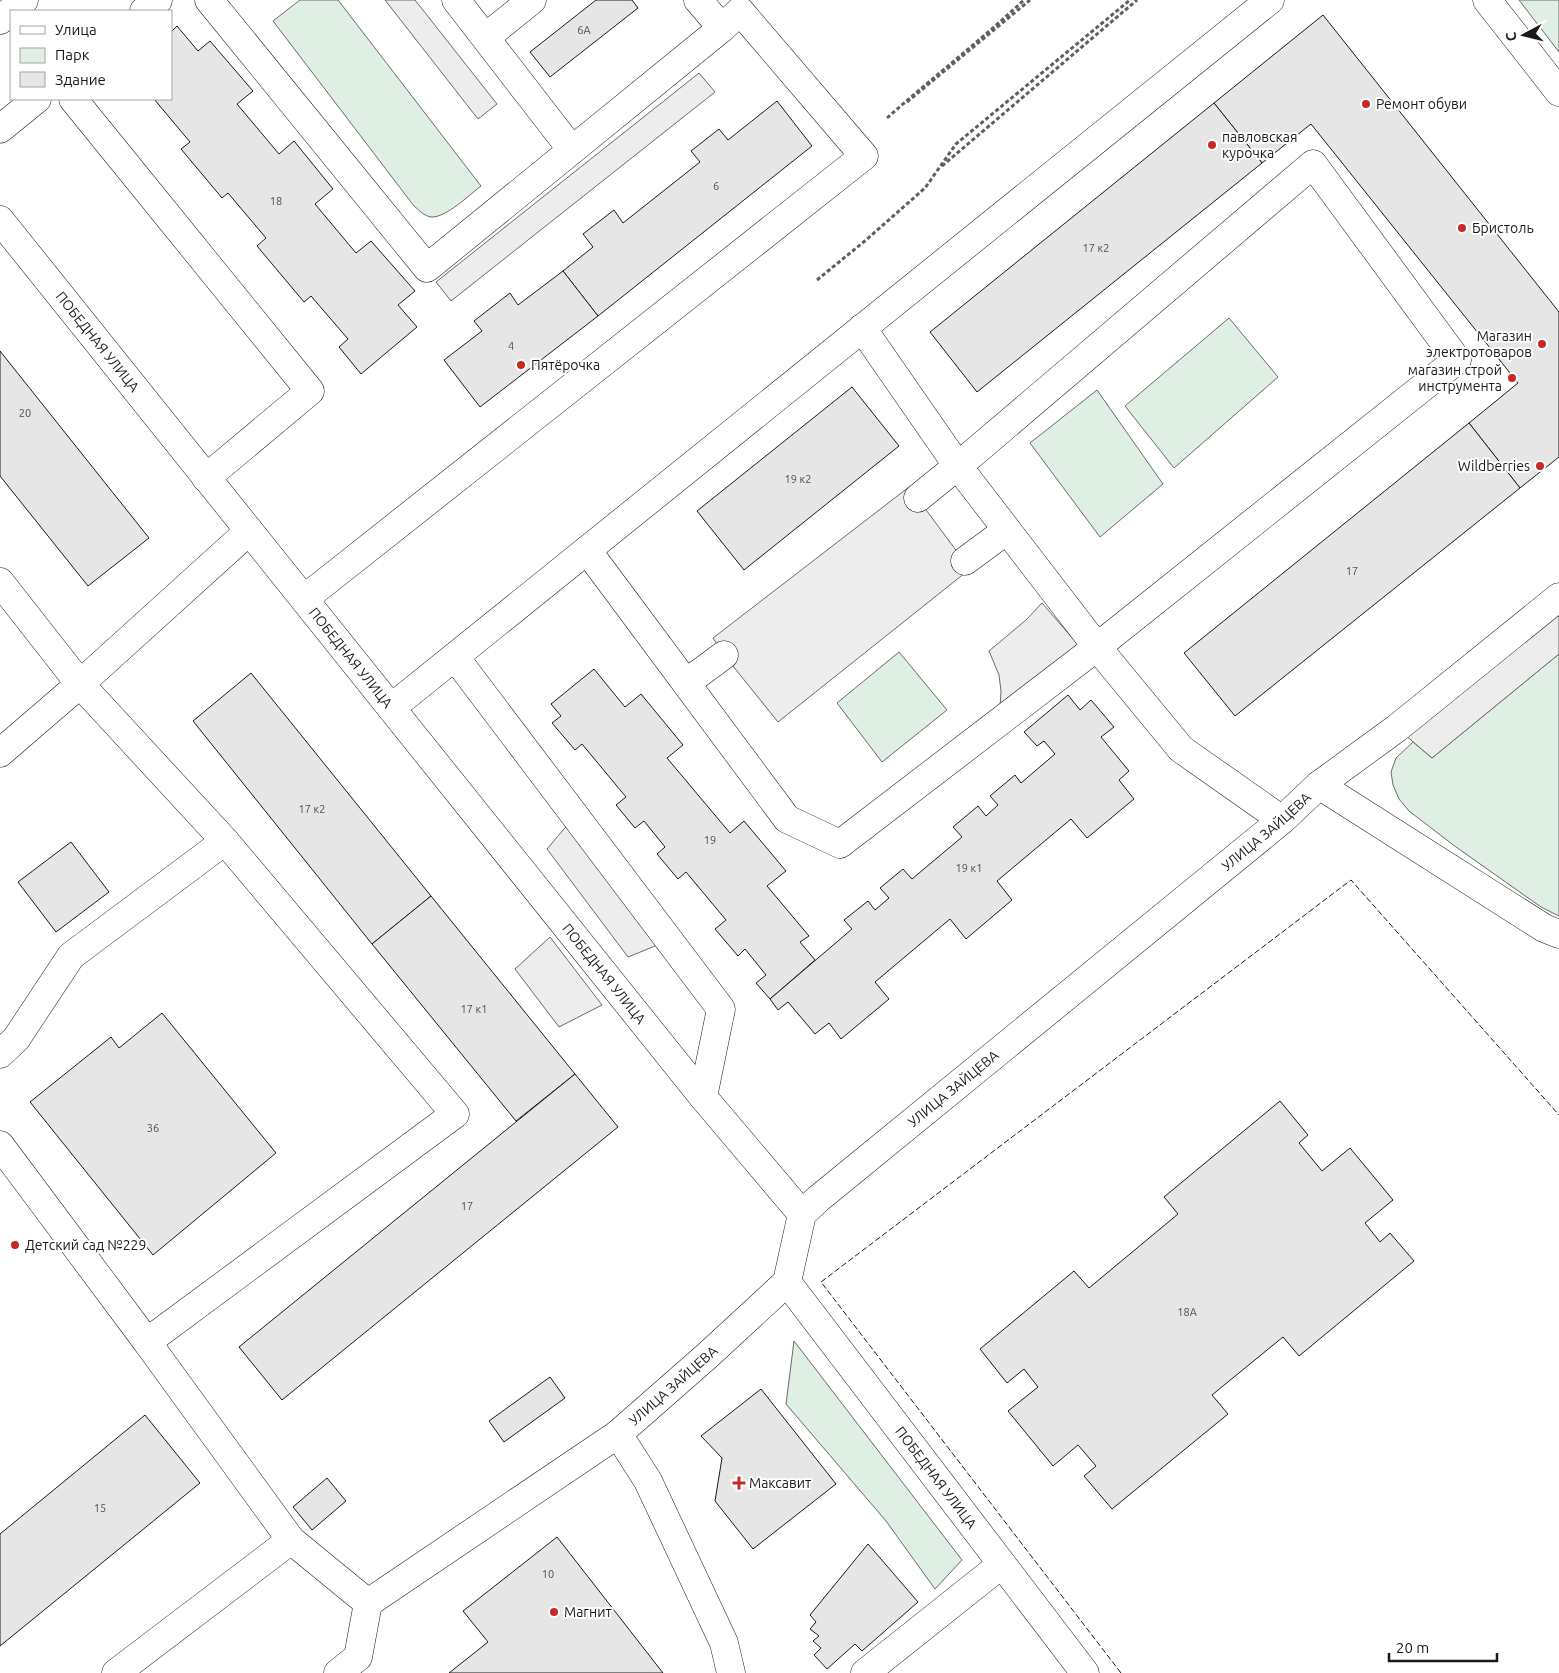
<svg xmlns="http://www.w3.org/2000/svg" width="1559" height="1673" viewBox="0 0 1559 1673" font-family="Ubuntu,sans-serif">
<rect width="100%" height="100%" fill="#fff"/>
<g fill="#e0efe3" stroke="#6a6a6a">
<path d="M300,0H338L481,186C469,195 446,218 431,217C424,216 419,210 414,206L273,21Z"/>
<path d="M1519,0H1559V52Z"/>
<path d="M1229,318L1278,377L1174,468L1125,406Z"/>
<path d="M1097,390L1163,484L1100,537L1030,443Z"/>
<path d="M899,652L947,710L882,762L837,703Z"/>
<path d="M1559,654V916L1541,907L1456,847L1409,811L1399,799L1393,785L1391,772L1396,758L1413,742L1432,758Z"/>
<path d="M794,1341L962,1560L935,1589L886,1521L786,1404Z"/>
</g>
<g fill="#ededed" stroke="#6a6a6a">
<path d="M385,0H415L497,104L478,119Z"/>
<path d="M699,73L715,92L451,301L436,282Z"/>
<path d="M909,487L970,569L778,722L724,655L713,638Z"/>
<path d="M1559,597V654L1432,758L1397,728Z"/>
<path d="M1042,603L1087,655L1000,707L1001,691L999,675L989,651L1026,620Z"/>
<path d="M575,816L670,940L628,957L547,849Z"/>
<path d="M550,937L602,1005L559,1027L515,969Z"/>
</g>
<g fill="#e6e6e6" stroke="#1a1a1a">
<path d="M596,0H632L638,8L550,77L530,52Z"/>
<path d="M1323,15L1559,312V457L1520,488L1469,423L1518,383L1311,124L1262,163L1214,103Z"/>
<path d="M177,26L198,51L210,41L253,91L237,104L279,154L294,141L333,189L315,204L356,253L371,241L415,291L398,305L417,327L361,374L339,347L348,339L311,296L304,302L257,246L266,238L228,193L222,198L181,149L190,142L154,99H171V32Z"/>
<path d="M777,101L812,146L598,316L563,271L593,247L583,234L614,210L623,223L700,162L691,151L719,129L728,140Z"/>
<path d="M1214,103L1262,163L977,392L930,332Z"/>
<path d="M563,271L598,316L480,407L444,360L482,331L474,321L510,293L518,305Z"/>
<path d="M0,351L149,538L88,586L0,476Z"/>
<path d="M852,387L899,446L744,570L697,511Z"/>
<path d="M1469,423L1520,488L1235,716L1184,653Z"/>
<path d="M594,669L625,707L641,694L683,745L667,758L730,833L744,821L786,871L767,886L809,936L800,942L815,960L770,999L756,983L766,975L745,949L738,956L715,929L726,920L686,872L678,879L657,854L665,847L644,821L635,828L616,805L626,797L616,785L582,744L575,750L552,723L561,716L551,704Z"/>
<path d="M251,673L431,896L372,944L193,721Z"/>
<path d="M1068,695L1080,710L1091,700L1114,727L1101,737L1129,771L1119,780L1134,799L1087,838L1071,819L997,881L1012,900L966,939L950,919L875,982L889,999L841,1039L829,1023L815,1034L788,1002L778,1010L770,999L852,929L844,920L868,901L875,910L889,898L880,888L903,869L912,879L962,837L953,827L978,806L986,816L998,805L990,796L1015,775L1021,783L1055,754L1044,741L1037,746L1024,732Z"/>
<path d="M71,842L109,892L56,932L18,882Z"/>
<path d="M431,896L575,1074L516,1121L372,944Z"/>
<path d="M162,1013L276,1153L153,1255L30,1102L111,1037L119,1048Z"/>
<path d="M575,1074L618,1127L282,1400L239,1347Z"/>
<path d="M1280,1101L1308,1135L1299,1143L1322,1171L1350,1148L1393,1200L1365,1223L1380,1242L1390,1233L1414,1261L1299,1356L1283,1337L1212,1395L1228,1414L1112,1509L1084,1476L1096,1466L1078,1445L1053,1466L1008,1411L1038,1387L1024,1369L1007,1383L980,1349L1074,1271L1089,1288L1178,1214L1164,1197Z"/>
<path d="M550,1377L565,1398L504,1442L489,1421Z"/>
<path d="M761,1389L836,1484L753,1549L715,1501L722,1458L701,1436Z"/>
<path d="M145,1415L200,1483L0,1646V1534Z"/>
<path d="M327,1478L346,1501L312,1530L293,1507Z"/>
<path d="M557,1537L663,1673H449L488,1642L463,1611Z"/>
<path d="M868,1544L918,1602L862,1651L855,1644L827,1669L814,1655L821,1648L813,1641L819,1636L810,1629L816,1622L810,1615Z"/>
</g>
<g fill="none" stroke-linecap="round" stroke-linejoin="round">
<defs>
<g id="minor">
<path d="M209,0L427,268L722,28"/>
<path d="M456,0L572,150"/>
<path d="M1487,0L1559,92"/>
<path d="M144,11L158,0"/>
<path d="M0,20L24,0"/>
<path d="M486,37L532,0"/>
<path d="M73,99L310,391L206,478"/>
<path d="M0,129L37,99"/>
<path id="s1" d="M0,220L703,1097L802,1214"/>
<path d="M862,328L957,465L1097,647L1181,749L1282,820"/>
<path d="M587,550L787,819L840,844L1097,647L1457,360L1313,164L971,455L918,498"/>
<path d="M965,561L1007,530"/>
<path d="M0,582L80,684L249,531"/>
<path d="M304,599L864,156L740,11L722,28L698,0"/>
<path d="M455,657L721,1009L703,1097"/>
<path d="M686,683L724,655"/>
<path d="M391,708L1270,0"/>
<path d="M0,753L80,684L225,841L455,1114L147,1342L291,1540"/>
<path d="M1319,785L1544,928L1559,934"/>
<path d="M0,1054L16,1039L71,956L225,841"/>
<path d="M0,1145L147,1342"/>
<path id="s2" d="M787,1282L1085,1673"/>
<path d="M116,1673L291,1540L368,1603"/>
<path d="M338,1673L358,1657L368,1603L618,1434"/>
<path id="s3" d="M731,1673L724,1643L648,1481L618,1434L708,1355L787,1282L802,1214L818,1199L1282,820L1319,785L1397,728L1559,597"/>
<path d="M865,1673L1002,1564"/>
</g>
</defs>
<use href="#minor" stroke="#1a1a1a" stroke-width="29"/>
<g stroke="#5f5f5f" stroke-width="3" stroke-dasharray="4 2.5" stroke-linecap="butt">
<path d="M907,102L1030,0"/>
<path d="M887,118C932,78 980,41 1024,0"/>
<path d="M942,166L1137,0"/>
<path d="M817,280L866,240L925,188L956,144L1130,0"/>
</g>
<use href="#minor" stroke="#fff" stroke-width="28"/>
<path stroke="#1a1a1a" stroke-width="1" stroke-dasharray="6 2.5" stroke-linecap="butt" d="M1121,1673L821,1282L1351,880L1559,1115"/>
</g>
<g fill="#c62828" stroke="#fff" stroke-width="2">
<circle cx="1366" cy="104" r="5"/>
<circle cx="1212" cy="145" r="5"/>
<circle cx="1462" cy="228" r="5"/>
<circle cx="1542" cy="344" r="5"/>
<circle cx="521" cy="365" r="5"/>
<circle cx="1512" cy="378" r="5"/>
<circle cx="1540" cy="466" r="5"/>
<circle cx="15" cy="1245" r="5"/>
<path d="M736.5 1475.5h5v5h5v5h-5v5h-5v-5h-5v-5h5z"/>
<circle cx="554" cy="1612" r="5"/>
</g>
<g text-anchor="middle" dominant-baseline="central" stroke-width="4" stroke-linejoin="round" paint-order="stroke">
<g font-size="11" fill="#4d4d4d">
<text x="584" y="30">6А</text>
<text x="716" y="186">6</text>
<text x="276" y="201">18</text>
<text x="1096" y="248">17 к2</text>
<text x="511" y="346">4</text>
<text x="25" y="413">20</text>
<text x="798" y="479">19 к2</text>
<text x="1352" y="571">17</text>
<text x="312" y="809">17 к2</text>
<text x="710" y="840">19</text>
<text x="969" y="868">19 к1</text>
<text x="474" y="1009">17 к1</text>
<text x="153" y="1128">36</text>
<text x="467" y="1206">17</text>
<text x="1187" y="1312">18А</text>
<text x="100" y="1508">15</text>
<text x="548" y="1574">10</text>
</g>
<g font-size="14" fill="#1a1a1a" stroke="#fff" text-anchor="start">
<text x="1376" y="104">Ремонт обуви</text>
<text x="1222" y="137">павловская<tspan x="1222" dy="16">курочка</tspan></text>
<text x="1472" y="228">Бристоль</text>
<text x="1532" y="336" text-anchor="end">Магазин<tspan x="1532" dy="16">электротоваров</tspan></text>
<text x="531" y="365">Пятёрочка</text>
<text x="1502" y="370" text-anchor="end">магазин строй<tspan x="1502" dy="16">инструмента</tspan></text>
<text x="1530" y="466" text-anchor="end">Wildberries</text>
<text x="25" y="1245">Детский сад №229</text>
<text x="749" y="1483">Максавит</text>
<text x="564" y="1612">Магнит</text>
</g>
<g font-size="14" fill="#1a1a1a" stroke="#fff">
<text stroke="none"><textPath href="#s1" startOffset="156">ПОБЕДНАЯ УЛИЦА</textPath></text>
<text stroke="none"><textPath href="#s1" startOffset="561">ПОБЕДНАЯ УЛИЦА</textPath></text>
<text stroke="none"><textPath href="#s3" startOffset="1164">УЛИЦА ЗАЙЦЕВА</textPath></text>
<text stroke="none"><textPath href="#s1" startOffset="966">ПОБЕДНАЯ УЛИЦА</textPath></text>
<text stroke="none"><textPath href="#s3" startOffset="759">УЛИЦА ЗАЙЦЕВА</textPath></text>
<text stroke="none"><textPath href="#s3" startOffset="339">УЛИЦА ЗАЙЦЕВА</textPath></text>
<text stroke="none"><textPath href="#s2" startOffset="246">ПОБЕДНАЯ УЛИЦА</textPath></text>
</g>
</g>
<rect x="10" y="10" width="162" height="90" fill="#ffffff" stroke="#a3a3a3"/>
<rect x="20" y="26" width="25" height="8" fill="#ffffff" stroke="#a3a3a3"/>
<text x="55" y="35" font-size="15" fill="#1a1a1a">Улица</text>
<rect x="20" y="48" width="25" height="15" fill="#e0efe3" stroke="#a3a3a3"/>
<text x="55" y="60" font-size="15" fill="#1a1a1a">Парк</text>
<rect x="20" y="72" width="25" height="15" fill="#e6e6e6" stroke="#a3a3a3"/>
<text x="55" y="85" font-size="15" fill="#1a1a1a">Здание</text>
<g transform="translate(1524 35) rotate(263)" stroke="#ffffff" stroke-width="4" paint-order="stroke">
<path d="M0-4L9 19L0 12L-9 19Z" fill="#1a1a1a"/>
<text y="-8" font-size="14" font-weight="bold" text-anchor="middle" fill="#1a1a1a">С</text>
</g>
<path d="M1389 1653v8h108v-8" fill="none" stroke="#1a1a1a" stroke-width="2.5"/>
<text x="1396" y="1653" font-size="15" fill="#1a1a1a" stroke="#ffffff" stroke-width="4" paint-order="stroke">20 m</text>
</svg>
